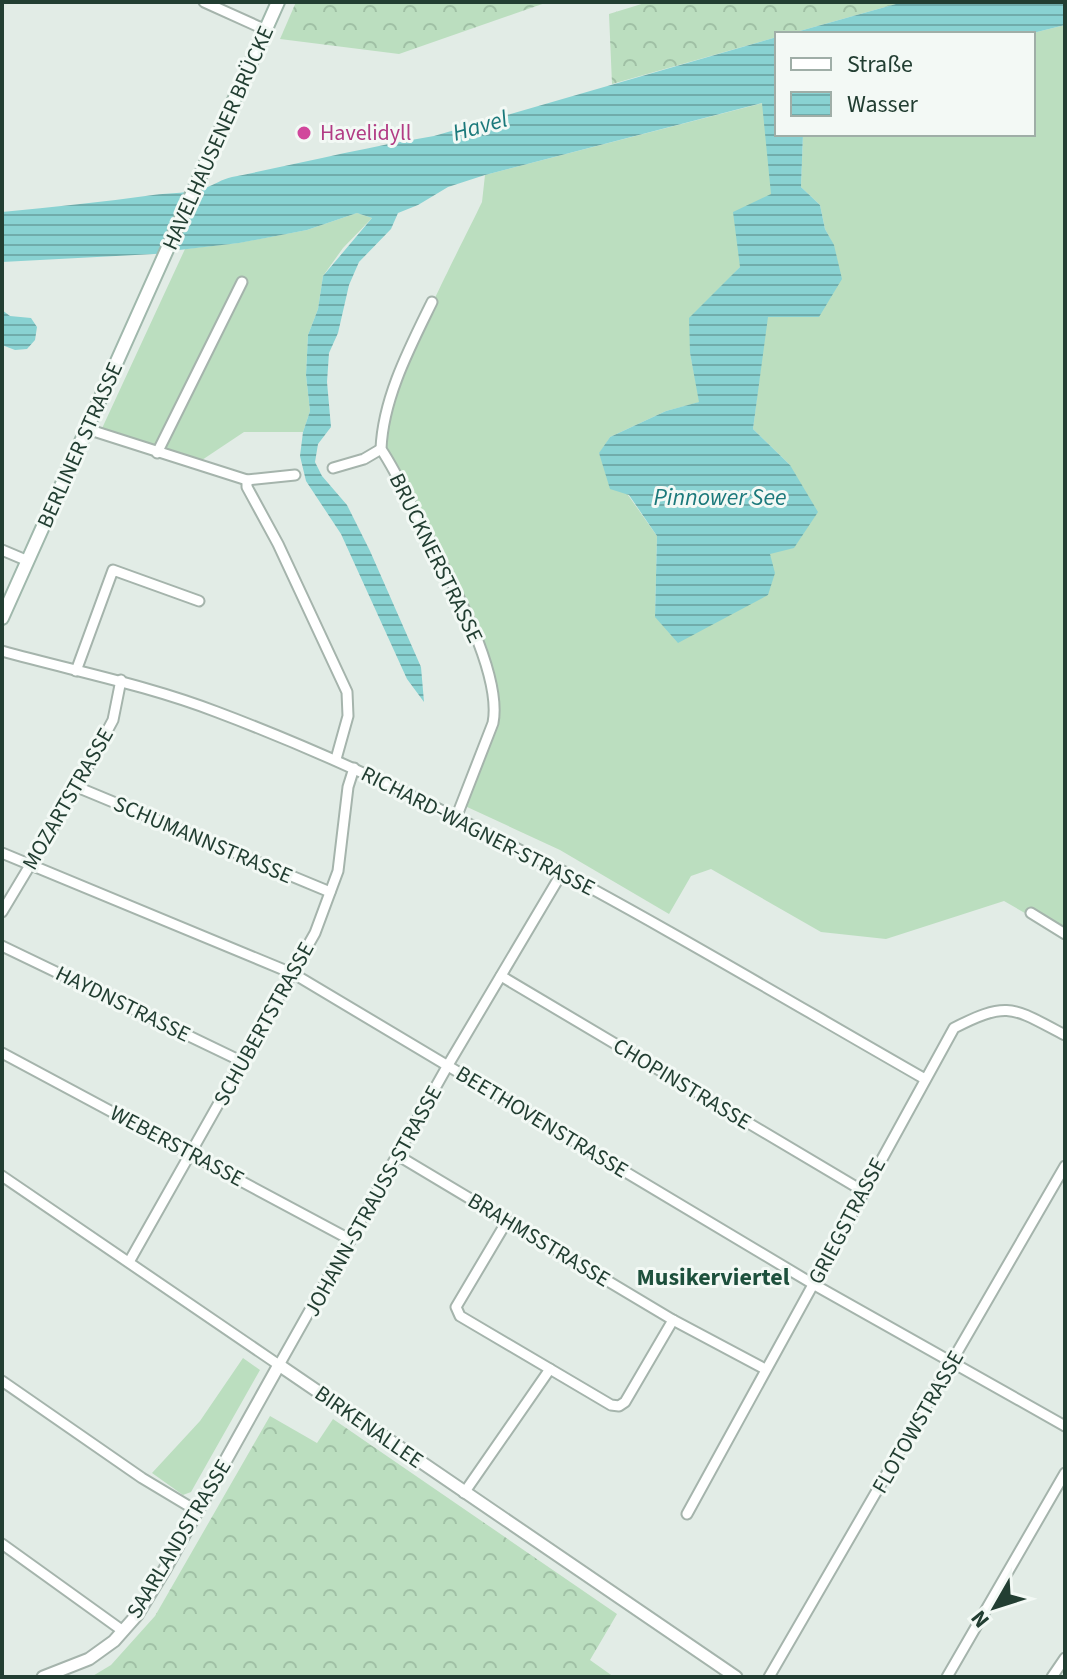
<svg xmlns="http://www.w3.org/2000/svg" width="1067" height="1679" viewBox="0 0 1067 1679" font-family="'Source Sans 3',sans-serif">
<defs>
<pattern id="forest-crowns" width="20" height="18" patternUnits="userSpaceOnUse" patternTransform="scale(2)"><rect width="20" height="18" fill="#bbdebf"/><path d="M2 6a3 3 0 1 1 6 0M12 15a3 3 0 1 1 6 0" fill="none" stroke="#a0c0a5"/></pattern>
<pattern id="water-rules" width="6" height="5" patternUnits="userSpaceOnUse" patternTransform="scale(2)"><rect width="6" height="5" fill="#89d2d2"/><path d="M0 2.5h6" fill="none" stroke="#70acab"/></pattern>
</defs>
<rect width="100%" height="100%" fill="#e2ece6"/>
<g fill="#bbdebf">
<path d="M1065,25V936L1004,901L886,939L821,932L711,869L691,876L669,914L560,850L465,806L499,718L485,648L450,570L386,450C380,396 456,257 482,202L485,175L763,103L772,194L740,267L719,290L690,353L700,402L666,411L610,437L599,454L657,536L655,617L770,553L790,465L753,429L767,316L780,315L831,240L825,229L820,205L801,187L803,134H1033V34H1029Z"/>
<path d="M357,213L372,218L343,248L323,276L318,309L308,335L306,375L310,411L303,432H244L196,464L98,437L185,249L238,243L307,230Z"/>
<path d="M243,1358L260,1370L191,1492L183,1495L152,1473L200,1421Z"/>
</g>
<g fill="url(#forest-crowns)">
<path d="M296,2H548L399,54L280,39Z"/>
<path d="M648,2H903L789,34H777V37L612,84L609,14Z"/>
<path d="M270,1416L317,1443L333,1419L617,1614L590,1660L614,1677H91L111,1665L155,1616Z"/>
</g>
<g fill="url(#water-rules)">
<path d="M903,2H1065V25L1029,34H789Z"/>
<path d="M777,37V134H803L801,187L820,205L825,229L834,245L842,279L819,317H768L753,429L790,465L818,512L794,548L770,554L775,573L768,595L678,643L655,617L657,536L629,495L610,489L599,453L610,437L666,411L699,402L690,353L689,318L740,267L733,212L771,194L762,103L485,175L448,187L418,205L398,213L391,229L359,262L349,285L338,333L329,353L327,382L331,427L318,444L315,462L322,476L347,505L370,551L421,667L424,702L407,679L341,534L306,481L300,456L303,432L310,411L306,375L308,335L318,309L323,276L372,218L357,213L307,230L239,243L179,250L173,253L2,262V212C53,207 103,202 153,195C169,193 192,193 205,188C214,185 222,179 232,177C298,164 366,147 434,136Z"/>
<path d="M2,310L10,316L31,318L37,327L35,340L27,349L15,350L2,345Z"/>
</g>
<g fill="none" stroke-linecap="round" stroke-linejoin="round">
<defs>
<g id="minor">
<path d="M204,2L266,30"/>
<path d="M432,302C410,347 383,398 381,449C397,473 409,500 422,526C446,571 503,672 493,723L456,818"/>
<path d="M87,429L247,480L295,475"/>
<path d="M157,453L242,282"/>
<path d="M333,468L364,459L381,449"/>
<path d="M247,480V487L278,544L347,692L348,716L336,759"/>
<path d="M2,550L28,561"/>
<path d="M2,651C74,671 147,685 217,712C467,806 694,947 925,1079"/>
<path d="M76,671L113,570L199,601"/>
<path d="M77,787L330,892"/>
<path d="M2,853L294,974L813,1284L1065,1426"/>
<path d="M2,912L77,787L113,720L121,680"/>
<path d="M1031,913L1065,934"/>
<path d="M2,946L243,1062"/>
<path d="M501,976L863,1191"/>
<path d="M2,1053L351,1240"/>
<path d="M397,1155L673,1320L765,1369"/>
<path d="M2,1176L279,1365L448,1065L563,871"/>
<path d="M507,1221L456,1307L460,1316L611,1405L619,1406L625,1402L673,1320"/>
<path d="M129,1262L315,933L338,871L348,787L354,768"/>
<path d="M2,1381L142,1478L197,1511"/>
<path d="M464,1493L550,1369"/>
<path d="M687,1514L954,1028C1009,1000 1013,1008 1065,1035"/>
<path d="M2,1544L123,1631"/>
<path d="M769,1677L1065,1166"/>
<path d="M947,1677L1065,1473"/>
<path d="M1052,1677L1065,1658"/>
</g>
<path id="tertiary" d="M43,1677L89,1659L114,1641L137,1615L165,1569L279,1365L736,1677"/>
<path id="secondary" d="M2,618L278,2"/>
</defs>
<use href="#minor" stroke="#a5b4ac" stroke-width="13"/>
<use href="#tertiary" stroke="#a5b4ac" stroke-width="15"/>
<use href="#secondary" stroke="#a0b8ac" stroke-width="16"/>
<use href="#minor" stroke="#fff" stroke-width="9"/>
<use href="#tertiary" stroke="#fff" stroke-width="11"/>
<use href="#secondary" stroke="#fff" stroke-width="12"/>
</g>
<circle fill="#d1479c" stroke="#f3f9f5" stroke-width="3" cx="304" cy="133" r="8"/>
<g text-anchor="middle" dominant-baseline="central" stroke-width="6" stroke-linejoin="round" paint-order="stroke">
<g font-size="22" fill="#b23c85" stroke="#f3f9f5" text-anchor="start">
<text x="320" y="133">Havelidyll</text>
</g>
<g font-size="22" fill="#223e32" stroke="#f3f9f5">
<text transform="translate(218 138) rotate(-66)">HAVELHAUSENER BRÜCKE</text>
<text transform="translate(80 445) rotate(-66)">BERLINER STRASSE</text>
<text transform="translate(436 558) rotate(64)">BRUCKNERSTRASSE</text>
<text transform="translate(68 799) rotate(-60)">MOZARTSTRASSE</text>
<text transform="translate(478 831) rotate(27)">RICHARD-WAGNER-STRASSE</text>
<text transform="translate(203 840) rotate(23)">SCHUMANNSTRASSE</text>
<text transform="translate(123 1004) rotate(26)">HAYDNSTRASSE</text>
<text transform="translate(264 1024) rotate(-61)">SCHUBERTSTRASSE</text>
<text transform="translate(682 1084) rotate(31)">CHOPINSTRASSE</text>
<text transform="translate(542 1122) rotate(31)">BEETHOVENSTRASSE</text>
<text transform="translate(177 1146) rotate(28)">WEBERSTRASSE</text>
<text transform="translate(373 1201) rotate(-61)">JOHANN-STRAUSS-STRASSE</text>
<text transform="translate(847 1221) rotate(-62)">GRIEGSTRASSE</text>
<text transform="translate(539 1240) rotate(31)">BRAHMSSTRASSE</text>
<text transform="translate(918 1422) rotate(-60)">FLOTOWSTRASSE</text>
<text transform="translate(369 1427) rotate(35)">BIRKENALLEE</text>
<text transform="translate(179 1539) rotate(-59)">SAARLANDSTRASSE</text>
</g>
<g font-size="24" font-style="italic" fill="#1b797b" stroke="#f3f9f5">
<text transform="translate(480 126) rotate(-16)">Havel</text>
<text x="720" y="497">Pinnower See</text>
</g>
<g font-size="24" font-weight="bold" fill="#1d503c" stroke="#f3f9f5">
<text x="713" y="1277">Musikerviertel</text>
</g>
</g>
<rect width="1067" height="1679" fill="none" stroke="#223e32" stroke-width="8"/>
<rect x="775" y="32" width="260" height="104" fill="#f3f9f5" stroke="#9faea7" stroke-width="2"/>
<rect x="791" y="58" width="40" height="12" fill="#ffffff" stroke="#9faea7" stroke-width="2"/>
<text x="847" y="72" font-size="24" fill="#223e32">Straße</text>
<rect x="791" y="92" width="40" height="24" fill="url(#water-rules)" stroke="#9faea7" stroke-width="2"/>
<text x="847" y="112" font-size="24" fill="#223e32">Wasser</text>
<g transform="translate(995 1607) rotate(231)" stroke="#f3f9f5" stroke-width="6" paint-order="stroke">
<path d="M0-6L14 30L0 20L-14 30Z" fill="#223e32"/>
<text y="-12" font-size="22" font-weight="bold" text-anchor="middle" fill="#223e32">N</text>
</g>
</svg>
